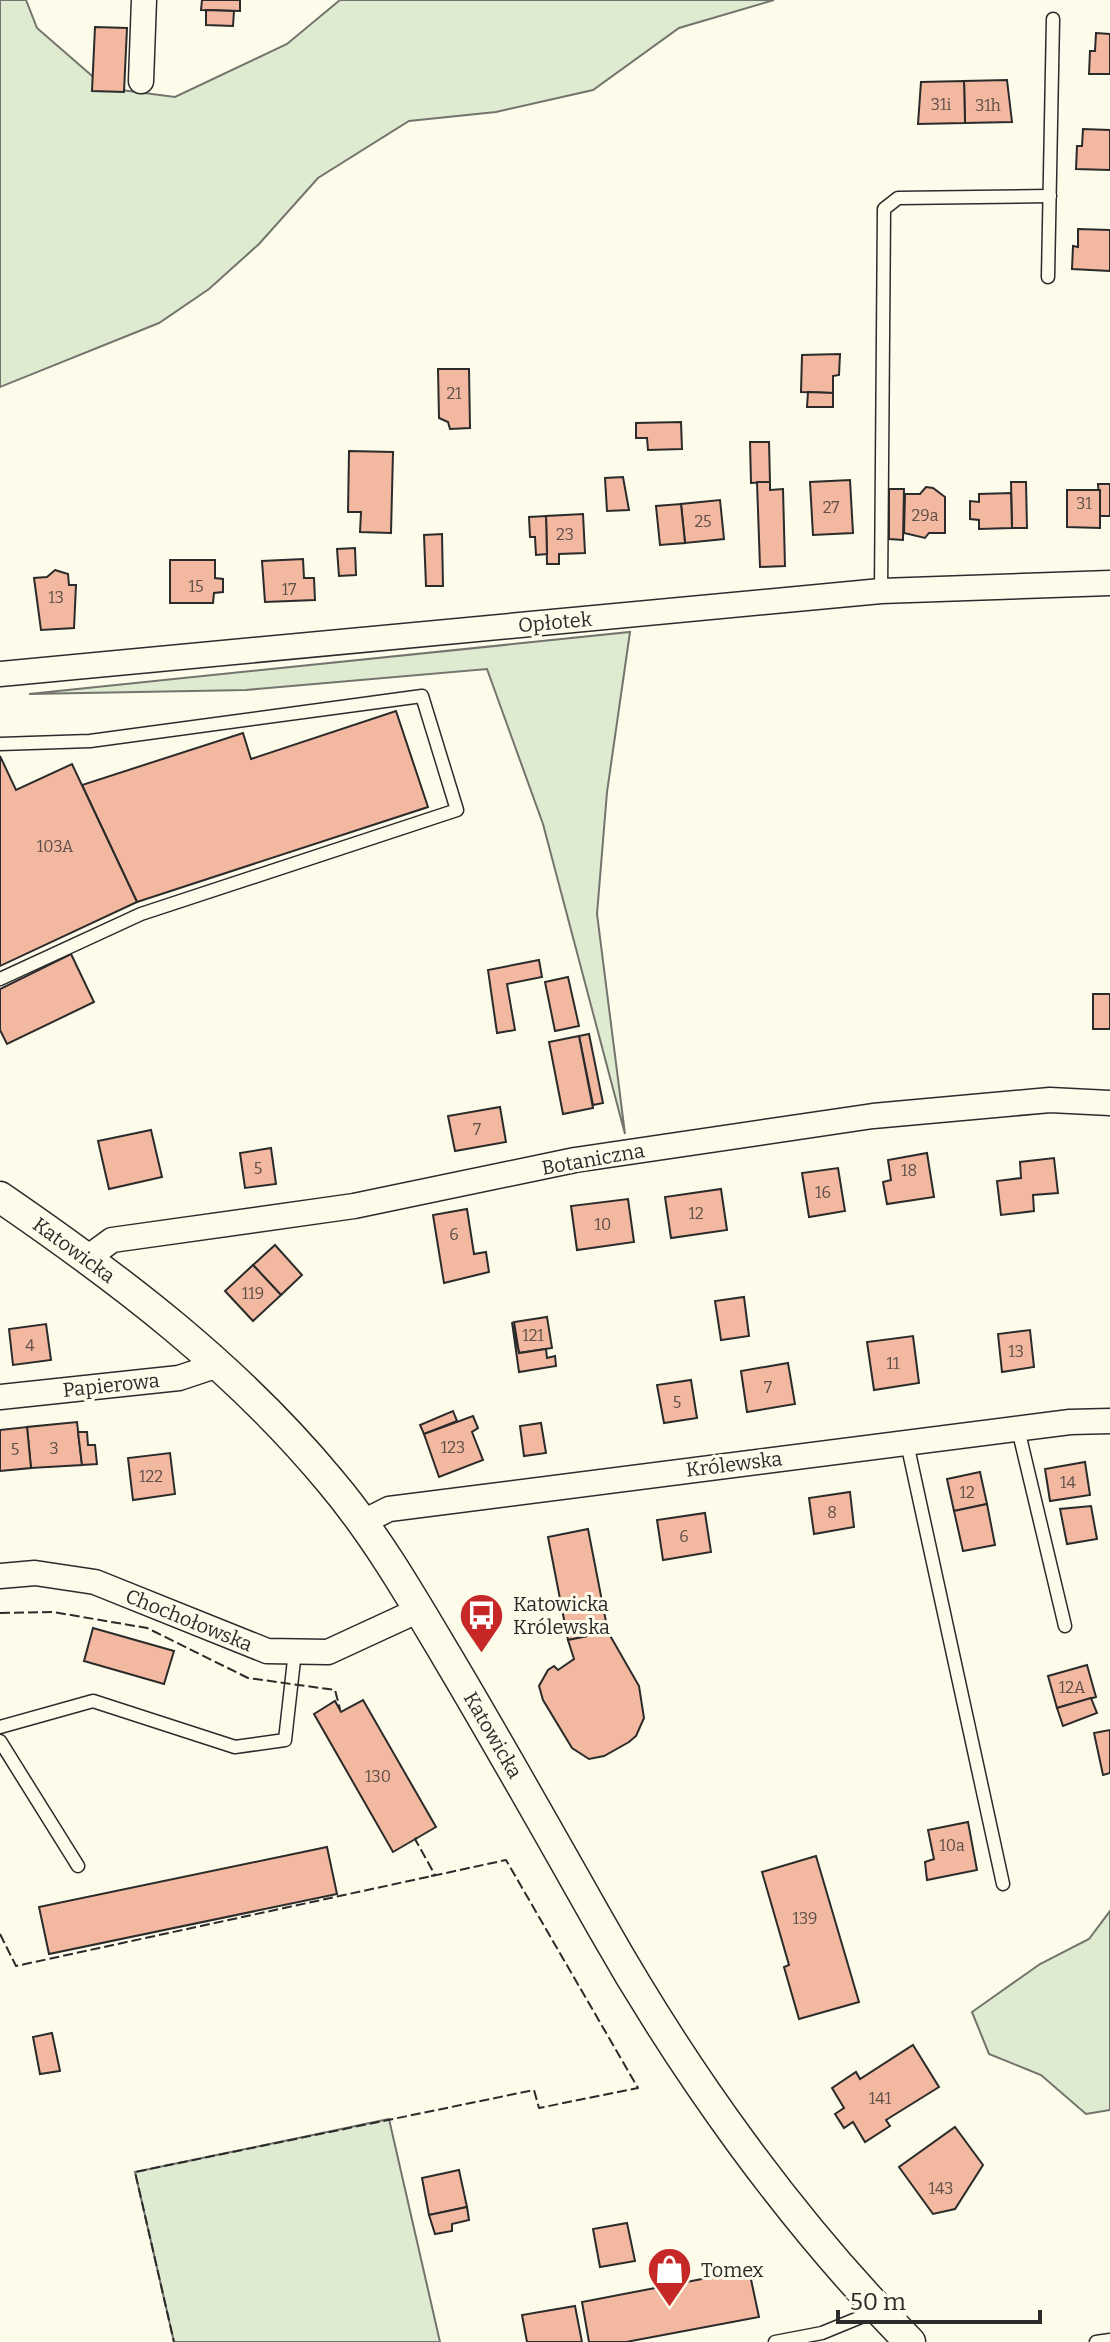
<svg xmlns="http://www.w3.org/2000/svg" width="1110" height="2342" viewBox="0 0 1110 2342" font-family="Bitter,serif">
<rect width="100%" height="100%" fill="#fdfbea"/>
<g fill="#deebd1" stroke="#74746e" stroke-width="2">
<path d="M0,0H26L37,28L106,88L175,97L287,44L340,0H774L679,28L593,90L496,112L409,121L318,178L259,244L209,289L159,323L0,387Z"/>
<path d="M630,632L607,792L597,914L625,1134L543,824L487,669L246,690L29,694Z"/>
<path d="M1110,1911V2110L1086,2114L1041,2075L989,2054L972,2012L1040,1964L1089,1939Z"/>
<path d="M389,2119L440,2342H174L135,2172Z"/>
</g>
<g fill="#f2b8a0" stroke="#2b2b2b" stroke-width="2">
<path d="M202,0H240V11L201,10Z"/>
<path d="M206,10L234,11L233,26L206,25Z"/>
<path d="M95,27L127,28L124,92L92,91Z"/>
<path d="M1096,33L1110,34V74H1089L1090,51H1095Z"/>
<path d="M1007,80L1012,122L965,123L964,81Z"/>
<path d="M964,81L965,123L918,124L921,82Z"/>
<path d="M1083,129L1110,130V170L1076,169L1077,146H1082Z"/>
<path d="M1078,229L1110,230V271L1072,269L1073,246L1078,247Z"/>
<path d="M840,354L839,375L833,376V393L801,392L802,355Z"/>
<path d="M438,369H469L470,428L450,429L448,422L439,418Z"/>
<path d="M808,392L833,393V407H807Z"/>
<path d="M681,422L682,449L648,450L647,438H636V423Z"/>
<path d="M750,442H769L770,482L751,483Z"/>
<path d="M349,451L393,452L391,533L360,532L361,512H348Z"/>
<path d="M623,477L629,510L607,511L605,478Z"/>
<path d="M850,480L853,533L813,535L810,482Z"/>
<path d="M757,482H770V490L783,489L785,566L760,567Z"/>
<path d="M1011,482H1026L1027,528H1012Z"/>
<path d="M1098,484H1110V516H1100Z"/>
<path d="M926,487L933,488L945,497V533H929L925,538L904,533L905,494H920Z"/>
<path d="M889,489H904L903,540L889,539Z"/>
<path d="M1067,490H1100V528L1067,527Z"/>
<path d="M1011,493L1012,528L979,529V520L970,519V501L979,502V494Z"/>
<path d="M720,500L724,539L685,543L681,504Z"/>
<path d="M681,504L685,543L660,545L656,506Z"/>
<path d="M583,514L585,553L559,554V564H547L546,516Z"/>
<path d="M546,516L547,554L536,555L535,537H530L529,517Z"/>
<path d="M442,534L443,586H426L424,535Z"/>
<path d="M355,548L356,575L339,576L337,549Z"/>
<path d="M303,559L304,578H314L315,600L265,602L262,561Z"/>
<path d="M170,560H215V578L223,579V592L214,593L213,603H170Z"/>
<path d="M55,570L68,574L69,585H76L74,628L41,630L34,578L47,577Z"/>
<path d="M396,711L428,807L137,902L82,785L243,733L251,759Z"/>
<path d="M0,756L16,790L72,764L137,902L0,966Z"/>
<path d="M71,954L94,1002L7,1044L0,1030V989Z"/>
<path d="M539,960L542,977L507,984L515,1030L497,1033L488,970Z"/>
<path d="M568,977L579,1026L555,1031L545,982Z"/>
<rect x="1093" y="994" width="17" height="35"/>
<path d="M589,1034L603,1103L593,1105L579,1036Z"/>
<path d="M579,1036L593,1108L563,1114L549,1042Z"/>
<path d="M500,1107L506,1142L455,1151L448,1116Z"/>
<path d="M151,1130L162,1177L109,1189L98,1141Z"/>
<path d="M271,1148L276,1184L245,1188L240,1153Z"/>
<path d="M927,1153L934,1197L887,1204L883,1182L891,1180L888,1160Z"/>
<path d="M1054,1158L1058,1193L1033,1195L1034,1211L1001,1215L997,1181L1021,1178L1020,1162Z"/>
<path d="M838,1168L845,1211L809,1217L802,1173Z"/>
<path d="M721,1189L727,1230L671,1238L665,1197Z"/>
<path d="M628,1199L634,1242L577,1250L571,1206Z"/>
<path d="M467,1209L474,1254L486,1252L489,1272L444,1283L433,1215Z"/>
<path d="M275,1245L302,1275L281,1295L253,1265Z"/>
<path d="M253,1265L281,1295L253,1321L225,1291Z"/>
<path d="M744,1297L749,1336L721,1340L715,1301Z"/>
<path d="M547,1317L552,1348L519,1353L514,1322Z"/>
<path d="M512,1322L519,1353L546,1349L547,1358L555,1356L556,1366L519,1372Z"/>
<path d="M46,1324L51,1360L13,1365L9,1329Z"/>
<path d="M1030,1330L1034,1367L1002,1372L998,1334Z"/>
<path d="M913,1336L919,1383L874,1390L867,1342Z"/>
<path d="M788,1363L795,1404L747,1412L741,1371Z"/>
<path d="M691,1380L697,1418L664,1423L657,1385Z"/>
<path d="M453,1411L457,1421L424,1434L420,1425Z"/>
<path d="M473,1416L478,1428L472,1432L483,1460L439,1477L424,1434Z"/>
<path d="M77,1422L82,1465L31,1468L27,1427Z"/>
<path d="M541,1423L546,1453L524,1456L520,1426Z"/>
<path d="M27,1427L31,1468L0,1471V1430Z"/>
<path d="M78,1432H87L88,1445H95L97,1464L82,1465Z"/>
<path d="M170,1453L175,1494L133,1500L128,1458Z"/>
<path d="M1085,1462L1090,1495L1050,1501L1045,1469Z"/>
<path d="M980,1472L987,1504L954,1511L947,1479Z"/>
<path d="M850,1492L854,1527L814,1534L809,1498Z"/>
<path d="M987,1504L995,1545L963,1551L954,1511Z"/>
<path d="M1091,1506L1097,1539L1067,1544L1060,1509Z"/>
<path d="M705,1513L711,1552L663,1560L657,1520Z"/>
<path d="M588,1529L608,1632L568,1640L548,1537Z"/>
<path d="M93,1628L174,1651L164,1684L84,1661Z"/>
<path d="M608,1632L639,1686L644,1718L636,1736L629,1742L604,1756L589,1759L572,1748L543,1700L539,1686L548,1670L554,1666L558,1670L574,1659L568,1640Z"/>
<path d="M1087,1665L1096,1697L1057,1708L1048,1676Z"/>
<path d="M1091,1698L1097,1713L1063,1726L1057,1708Z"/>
<path d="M363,1700L436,1827L393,1852L314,1714L335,1701L341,1712Z"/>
<path d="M1110,1730V1773L1103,1775L1094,1733Z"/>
<path d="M968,1822L977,1870L927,1880L925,1862L934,1859L928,1830Z"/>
<path d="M327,1847L337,1894L49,1954L39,1907Z"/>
<path d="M816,1856L859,2002L799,2019L784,1967L789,1965L762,1872Z"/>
<path d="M52,2033L60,2071L40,2074L33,2037Z"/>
<path d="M913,2045L939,2087L886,2120L890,2126L865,2142L853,2122L844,2128L835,2114L844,2108L832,2088L856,2072L860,2079Z"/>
<path d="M955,2127L983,2165L955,2209L933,2214L899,2167Z"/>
<path d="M459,2170L467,2207L429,2215L422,2178Z"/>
<path d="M467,2207L469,2220L452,2224V2231L435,2234L429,2215Z"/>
<path d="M627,2223L635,2261L600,2267L593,2229Z"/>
<path d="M749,2270L759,2317L626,2342H589L582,2302Z"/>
<path d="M575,2306L582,2342H527L522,2315Z"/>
</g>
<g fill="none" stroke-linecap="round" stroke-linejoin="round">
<defs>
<g id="service">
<path d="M1048,277L1053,19"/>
<path d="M881,591L884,209L898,198L1050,196"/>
<path d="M0,744L90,741L422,696L457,810L141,914L0,979"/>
<path d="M1018,1429L1065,1626"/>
<path d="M907,1443L1003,1884"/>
<path d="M0,1727L93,1701L235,1747L285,1740L295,1651"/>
<path d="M0,1741L78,1866"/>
<path d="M775,2342L822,2333L878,2310"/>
<path d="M1096,2342L1110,2340"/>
</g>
<g id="minor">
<path d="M141,81L144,0"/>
<path d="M0,674L881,591L1110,583"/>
<path d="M86,1259L112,1240L354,1206L575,1160L873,1116L1050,1100L1110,1103"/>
<path d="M0,1397L179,1378L221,1364"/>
<path d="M361,1523L389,1509L1070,1422L1110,1421"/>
<path d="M0,1576L35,1573L95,1582L267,1651L328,1652L419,1610"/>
</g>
<path id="tertiary" d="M0,1197C121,1280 237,1368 331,1482C375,1534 411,1596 446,1655C499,1744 550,1835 601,1925C684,2072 791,2222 910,2342"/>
</defs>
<use href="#service" stroke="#2b2b2b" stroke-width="15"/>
<use href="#minor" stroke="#2b2b2b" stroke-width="27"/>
<use href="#tertiary" stroke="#2b2b2b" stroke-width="33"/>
<use href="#service" stroke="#fdfbea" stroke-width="12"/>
<use href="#minor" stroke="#fdfbea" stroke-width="24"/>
<use href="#tertiary" stroke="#fdfbea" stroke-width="30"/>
<g stroke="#2b2b2b" stroke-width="2" stroke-dasharray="10 4" stroke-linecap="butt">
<path d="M0,1613L53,1612L147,1628L248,1678L335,1690L340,1709"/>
<path d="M417,1838L415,1839L435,1875L431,1876"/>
<path d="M0,1934L16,1966L506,1860L638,2088L539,2108L534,2090L135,2172L174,2342"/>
</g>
</g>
<defs>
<symbol id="bus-pin" viewBox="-11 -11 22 30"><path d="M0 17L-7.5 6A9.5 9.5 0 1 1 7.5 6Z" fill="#c62828" stroke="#fdfbea"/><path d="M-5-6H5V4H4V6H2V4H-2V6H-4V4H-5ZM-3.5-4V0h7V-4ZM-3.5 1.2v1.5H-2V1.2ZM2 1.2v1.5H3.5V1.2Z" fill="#fff"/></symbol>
<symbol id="shop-pin" viewBox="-11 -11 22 30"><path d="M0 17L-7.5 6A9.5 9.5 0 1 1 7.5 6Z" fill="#c62828" stroke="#fdfbea"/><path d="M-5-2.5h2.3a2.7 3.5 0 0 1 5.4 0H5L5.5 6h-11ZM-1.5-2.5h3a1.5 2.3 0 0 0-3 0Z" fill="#fff"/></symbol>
</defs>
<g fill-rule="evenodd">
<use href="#bus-pin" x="456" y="1590" width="51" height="69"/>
<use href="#shop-pin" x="644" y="2244" width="51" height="69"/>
</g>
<g text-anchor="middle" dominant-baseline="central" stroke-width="6" stroke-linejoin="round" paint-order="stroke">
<g font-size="16" fill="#5d4e48">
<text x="941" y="104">31i</text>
<text x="988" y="105">31h</text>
<text x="454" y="393">21</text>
<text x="1084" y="503">31</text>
<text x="831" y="507">27</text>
<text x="925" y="515">29a</text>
<text x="703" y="521">25</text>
<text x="565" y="534">23</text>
<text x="196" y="586">15</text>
<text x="289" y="589">17</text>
<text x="56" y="597">13</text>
<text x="55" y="846">103A</text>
<text x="477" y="1129">7</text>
<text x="258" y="1168">5</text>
<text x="909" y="1170">18</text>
<text x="823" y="1192">16</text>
<text x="696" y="1213">12</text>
<text x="603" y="1224">10</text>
<text x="454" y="1234">6</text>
<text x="253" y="1293">119</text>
<text x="533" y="1335">121</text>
<text x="30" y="1345">4</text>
<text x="1016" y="1351">13</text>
<text x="893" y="1363">11</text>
<text x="768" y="1387">7</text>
<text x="677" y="1402">5</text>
<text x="453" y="1447">123</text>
<text x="54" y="1448">3</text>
<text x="15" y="1449">5</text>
<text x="151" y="1476">122</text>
<text x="1068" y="1482">14</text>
<text x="967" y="1492">12</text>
<text x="832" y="1512">8</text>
<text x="684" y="1536">6</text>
<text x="1072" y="1687">12A</text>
<text x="378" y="1776">130</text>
<text x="952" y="1845">10a</text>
<text x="805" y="1918">139</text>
<text x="880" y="2098">141</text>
<text x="941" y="2188">143</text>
</g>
<g font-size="20" fill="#2b2b2b" stroke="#fdfbea">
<text transform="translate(555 622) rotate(-5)">Opłotek</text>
<text transform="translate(593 1159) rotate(-10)">Botaniczna</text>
<text transform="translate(74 1250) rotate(36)">Katowicka</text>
<text transform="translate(111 1385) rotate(-6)">Papierowa</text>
<text transform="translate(734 1464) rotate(-7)">Królewska</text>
<text transform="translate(189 1620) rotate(22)">Chochołowska</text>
<text transform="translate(493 1735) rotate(60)">Katowicka</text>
</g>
<g font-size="20" fill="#2b2b2b" stroke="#fdfbea" text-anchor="start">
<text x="513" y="1604">Katowicka<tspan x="513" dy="23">Królewska</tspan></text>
<text x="701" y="2270">Tomex</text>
</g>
</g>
<path d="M838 2310v12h202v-12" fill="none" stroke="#2b2b2b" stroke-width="4"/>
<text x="850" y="2310" font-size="24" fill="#2b2b2b" stroke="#fdfbea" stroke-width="6" paint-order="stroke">50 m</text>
</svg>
